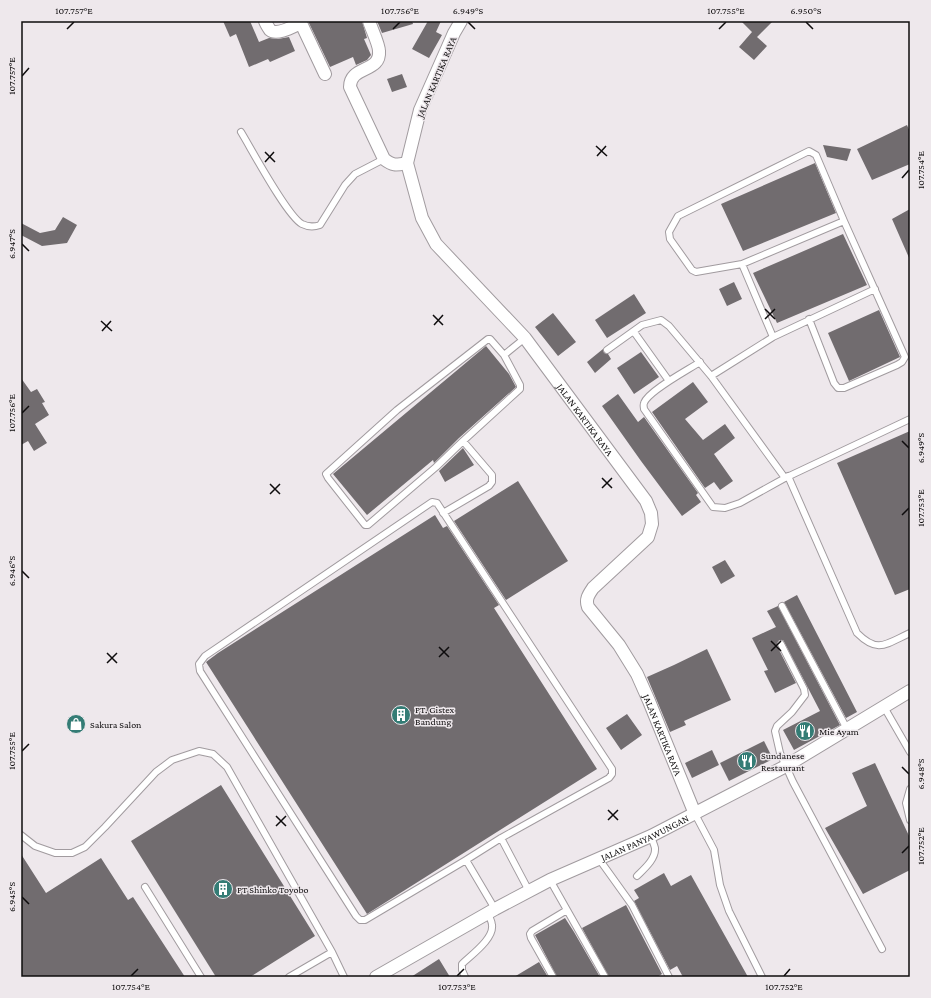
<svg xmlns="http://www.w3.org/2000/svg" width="931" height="998" viewBox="0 0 931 998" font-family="'Crimson Pro',serif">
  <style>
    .building { fill: #716c6f }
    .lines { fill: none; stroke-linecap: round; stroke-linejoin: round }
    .service-casing { stroke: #a19b9f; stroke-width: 8 }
    .minor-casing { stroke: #a19b9f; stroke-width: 14 }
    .service { stroke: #fff; stroke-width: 6 }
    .minor { stroke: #fff; stroke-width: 12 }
    .ticks { fill: none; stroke: #0e0c0d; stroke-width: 1.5 }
    .labels { text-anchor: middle; stroke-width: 3; stroke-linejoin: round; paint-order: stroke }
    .street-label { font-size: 10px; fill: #0e0c0d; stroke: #eee8ec }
    .poi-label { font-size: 10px; fill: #0e0c0d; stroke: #eee8ec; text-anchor: start }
    .neatline { fill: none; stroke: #0e0c0d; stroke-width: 1.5 }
    .ticks-label { font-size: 10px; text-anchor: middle; fill: #0e0c0d }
  </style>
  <rect width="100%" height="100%" fill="#eee8ec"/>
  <path class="building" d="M223,21H250L259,42L269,38L278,39L289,37L295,51L270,62L268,59L249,67L236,34L230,37Z
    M308,21H362L367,38L364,39L371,55L367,60L356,65L353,57L330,67Z
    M377,21H412L413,24L382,33Z
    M428,21H441L436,32L442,35L429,58L412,49Z
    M741,21H773L757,37L767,46L754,60L739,47L752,32L754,34Z
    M402,74L407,87L392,92L387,79Z
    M907,125L910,132V164L872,180L857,149Z
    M823,145L851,149L847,161L827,157Z
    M815,163L836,213L743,251L721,204Z
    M910,209V260L892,219Z
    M63,217L77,225L67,243L42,246L21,235V223L40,233L55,230Z
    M843,234L867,285L777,323L753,273Z
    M734,282L742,299L727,306L719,289Z
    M634,294L646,313L607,338L595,320Z
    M879,310L900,357L849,381L828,333Z
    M553,313L576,342L558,356L535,327Z
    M486,346L509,374L516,387L459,438L434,463L433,460L367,515L333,474Z
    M603,349L604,353L608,354L611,359L595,373L587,362Z
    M641,352L659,377L634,394L617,368Z
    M21,378L31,392L37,389L45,402L42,403L49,415L35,424L47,443L34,451L28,441L21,445Z
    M693,382L708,402L685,419L703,440L725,424L735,438L714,454L733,481L720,490L714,482L705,488L652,412Z
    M618,394L638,422L644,417L698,493L696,495L701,502L682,516L641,461L602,406Z
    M910,431V589L895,595L837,463Z
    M463,448L474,465L445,482L439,471Z
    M518,481L568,561L506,600L454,521Z
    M435,515L443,528L447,526L499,605L494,608L597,769L367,914L206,662L218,653Z
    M725,560L735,576L721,584L712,567Z
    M797,595L857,712L846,718L784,602Z
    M778,606L840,725L794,750L783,730L820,711L783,640H779L777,646L796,683L775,693L764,671L768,670L752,638L776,627L767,611Z
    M707,649L731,700L684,721L686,725L670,732L647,677L674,665Z
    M627,714L642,735L621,750L606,728Z
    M764,741L773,759L729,781L720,763Z
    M712,750L719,765L692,778L685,763Z
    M875,763L910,838V870L863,894L825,828L867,806L852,773Z
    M221,785L315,936L250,977H216L131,841Z
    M21,854L46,893L101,858L128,900L133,897L185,977H21Z
    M664,873L671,886L691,875L748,977H683L677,966L670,970L634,901L639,898L634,890Z
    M626,905L662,974L657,977H609L582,928Z
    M565,918L574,932L600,977H557L535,935Z
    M439,959L450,977H411Z
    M539,962L548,977H514Z"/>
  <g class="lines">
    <defs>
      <path id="service" d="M241,132C252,150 287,216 302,224C308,227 314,227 320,225L345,185L355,174L384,159
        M742,264L696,272L692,270L670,239L669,232L678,216L809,151L816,155L844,221L905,357L902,362L897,365L844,388H838L834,383L809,319
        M634,332L669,381
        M773,337L742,264L844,221
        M607,350L642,325L661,320L669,326L711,376L785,478L910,419
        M700,362C688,370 648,391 644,403C643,404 644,408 644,409L713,507L725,508L740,503L785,478
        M711,376L773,337L875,289
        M463,441L436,467L368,525H365L328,478L326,474L397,410L488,339H490L504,355
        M788,476L857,633C878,654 886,644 910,633
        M443,513L489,486L492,482V475L463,441L520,389V385L504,355L525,338
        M782,606L847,729
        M781,644L804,689L805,695L792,712L777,726L775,731L780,753L793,782L882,949
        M884,707L910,752
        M910,789L906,803L910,820
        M695,814L714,850L720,885L729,911L762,977
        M21,835L35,846L55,853H72L85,847L105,827L156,772L172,760L199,751L213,754L227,767L332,952L289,977
        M501,838L529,891
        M599,859L632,905L669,977
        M466,860L501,838L609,778L612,774V769L437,503L432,502L205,656L199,664L200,671L356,916L360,920H365L466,860L495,909
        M637,876C644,869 656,859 655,848C654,844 652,840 651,836
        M550,880L605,977
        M145,887L201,977
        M332,952L344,977
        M465,977L462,970V964C471,955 494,939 492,925C492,921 489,917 488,913
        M553,977L531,938L530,934L532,931L567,910"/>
      <g id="minor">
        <path d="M265,21C266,24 268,27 270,30C277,36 294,26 301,23"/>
        <path d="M300,21L325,74"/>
        <path d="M369,21C371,28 379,44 379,51C381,73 350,65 350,87L384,159C393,166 396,165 407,163"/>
        <path id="s1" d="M461,21L454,33L420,110L407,163L422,218L436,244L525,338L646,501L651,513L652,524L648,537L593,588C589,594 585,599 588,607L619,645L637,674L649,701L695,814"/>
        <path id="s2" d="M376,977L495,909L550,880L651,836L786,766L910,691"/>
      </g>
    </defs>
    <use href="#service" class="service-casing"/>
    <use href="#minor" class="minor-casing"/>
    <use href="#service" class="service"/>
    <use href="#minor" class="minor"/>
  </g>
  <path class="ticks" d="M468,22L475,29M806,22L813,29M67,29L74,22M393,29L400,22M719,29L726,22M22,76L29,68M596,146L607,156M265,152L275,162M597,156L606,146M265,162L274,152M902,178L909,170M22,244L29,251M765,309L775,319M433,315L443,325M765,319L775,309M101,321L112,331M434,325L443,315M102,331L111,321M22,413L29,406M902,441L909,448M602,478L612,488M270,484L280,494M602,488L612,478M270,494L280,484M902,515L909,508M22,571L29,578M771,641L781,651M439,647L449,657M771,651L781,641M107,653L117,663M439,657L449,647M107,663L117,653M22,751L29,744M902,767L909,774M608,810L618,820M276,816L286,826M608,820L618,810M276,826L286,816M902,853L909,846M22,897L29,904M131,976L138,969M457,976L464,969M784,976L790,969"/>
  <defs>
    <symbol id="building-disc" viewBox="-11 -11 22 22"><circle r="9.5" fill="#347c75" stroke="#eee8ec"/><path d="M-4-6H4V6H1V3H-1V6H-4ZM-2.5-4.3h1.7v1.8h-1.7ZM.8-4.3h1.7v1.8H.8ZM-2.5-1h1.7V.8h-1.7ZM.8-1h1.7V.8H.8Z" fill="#fff"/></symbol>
    <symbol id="shop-disc" viewBox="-11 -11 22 22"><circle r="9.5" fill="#347c75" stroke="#eee8ec"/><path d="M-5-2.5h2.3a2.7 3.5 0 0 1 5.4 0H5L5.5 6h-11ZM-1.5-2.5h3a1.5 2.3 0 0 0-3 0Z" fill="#fff"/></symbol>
    <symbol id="restaurant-disc" viewBox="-11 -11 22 22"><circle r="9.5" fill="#347c75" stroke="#eee8ec"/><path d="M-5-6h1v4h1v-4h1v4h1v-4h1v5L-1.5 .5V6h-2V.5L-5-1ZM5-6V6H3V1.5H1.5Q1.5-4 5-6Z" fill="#fff"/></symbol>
  </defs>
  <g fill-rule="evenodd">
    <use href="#building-disc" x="390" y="704" width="22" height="22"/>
    <use href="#shop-disc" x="65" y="713" width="22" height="22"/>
    <use href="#restaurant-disc" x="794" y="720" width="22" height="22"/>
    <use href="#restaurant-disc" x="736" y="750" width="22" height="22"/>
    <use href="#building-disc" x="212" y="878" width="22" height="22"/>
  </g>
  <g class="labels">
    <g class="street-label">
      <text transform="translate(436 77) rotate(-67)" y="4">JALAN KARTIKA RAYA</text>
      <text dy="4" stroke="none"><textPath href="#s1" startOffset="470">JALAN KARTIKA RAYA</textPath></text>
      <text dy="4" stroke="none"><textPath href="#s1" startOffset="854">JALAN KARTIKA RAYA</textPath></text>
      <text dy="4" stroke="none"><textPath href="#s2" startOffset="303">JALAN PANYAWUNGAN</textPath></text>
    </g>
    <g class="poi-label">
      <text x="415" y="713">PT. Gistex<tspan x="415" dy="12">Bandung</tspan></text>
      <text x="90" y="728">Sakura Salon</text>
      <text x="819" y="735">Mie Ayam</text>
      <text x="761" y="759">Sundanese<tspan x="761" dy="12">Restaurant</tspan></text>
      <text x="237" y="893">PT Shinko Toyobo</text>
    </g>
  </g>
  <rect width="931" height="998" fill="none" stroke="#eee8ec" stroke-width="44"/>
  <rect x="22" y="22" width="887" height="954" class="neatline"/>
  <g class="ticks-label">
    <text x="74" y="14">107.757°E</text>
    <text x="400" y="14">107.756°E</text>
    <text x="468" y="14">6.949°S</text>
    <text x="726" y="14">107.755°E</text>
    <text x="806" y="14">6.950°S</text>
    <text transform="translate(11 76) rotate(-90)" y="4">107.757°E</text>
    <text transform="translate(920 170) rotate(-90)" y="4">107.754°E</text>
    <text transform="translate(11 244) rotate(-90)" y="4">6.947°S</text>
    <text transform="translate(11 413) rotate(-90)" y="4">107.756°E</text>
    <text transform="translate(920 448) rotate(-90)" y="4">6.949°S</text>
    <text transform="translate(920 508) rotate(-90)" y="4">107.753°E</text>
    <text transform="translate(11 571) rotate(-90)" y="4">6.946°S</text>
    <text transform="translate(11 751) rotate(-90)" y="4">107.755°E</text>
    <text transform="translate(920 774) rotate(-90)" y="4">6.948°S</text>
    <text transform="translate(920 846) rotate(-90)" y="4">107.752°E</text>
    <text transform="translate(11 897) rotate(-90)" y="4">6.945°S</text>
    <text x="131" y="990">107.754°E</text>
    <text x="457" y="990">107.753°E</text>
    <text x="784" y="990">107.752°E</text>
  </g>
</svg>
